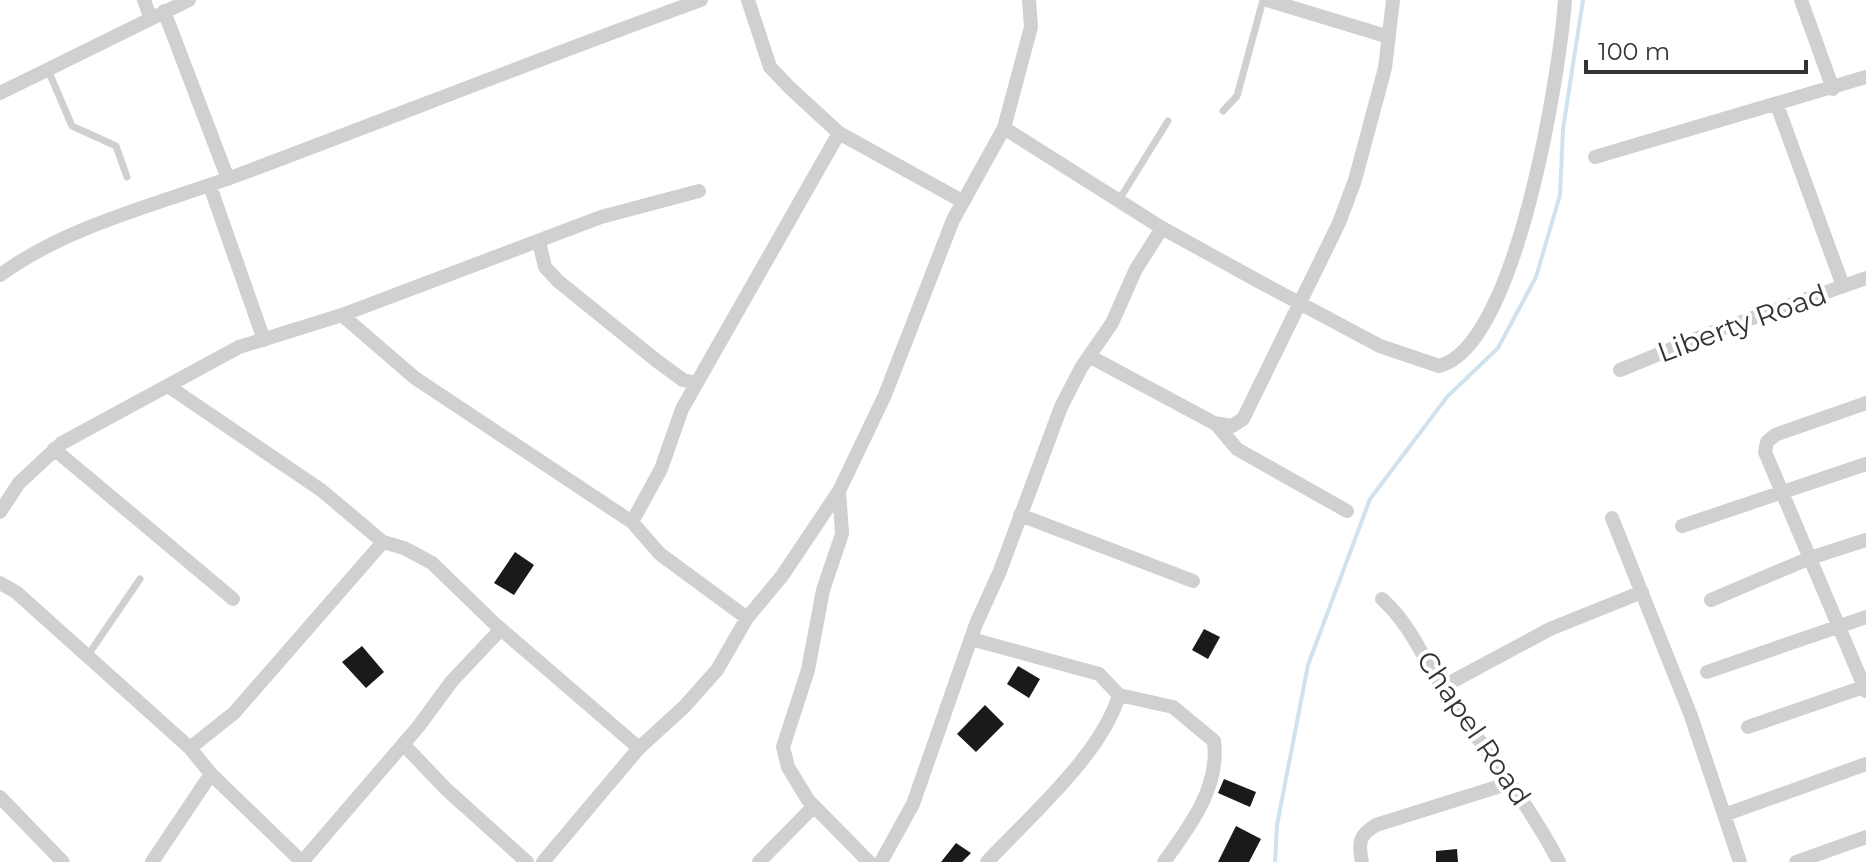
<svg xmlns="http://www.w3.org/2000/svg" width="1866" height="862" viewBox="0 0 1866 862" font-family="Montserrat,sans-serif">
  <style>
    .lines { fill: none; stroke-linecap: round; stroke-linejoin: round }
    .stream { stroke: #cfe2ee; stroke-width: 4 }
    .building { fill: #1a1a1a }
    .service { stroke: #d0d0d0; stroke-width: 7 }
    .minor { stroke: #d0d0d0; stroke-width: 14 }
    .labels { text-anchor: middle; stroke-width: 8; stroke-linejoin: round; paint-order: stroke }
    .street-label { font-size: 28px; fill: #333; stroke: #fff }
  </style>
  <rect width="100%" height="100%" fill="#fff"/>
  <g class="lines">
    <path class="stream" d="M1275,862L1277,825L1308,665L1370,499L1447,397L1498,348L1536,277L1560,195L1563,129L1583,0"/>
  </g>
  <path class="building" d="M515,552L534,565L514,595L494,583Z
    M1204,629L1220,637L1208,659L1192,650Z
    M362,646L384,672L366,688L342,662Z
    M1018,666L1040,679L1029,698L1007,684Z
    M985,705L1004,724L976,752L957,734Z
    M1224,779L1256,792L1250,807L1218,793Z
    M1236,826L1261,839L1249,862H1218Z
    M956,843L971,853L962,862H941Z
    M1457,849L1458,862H1436V851Z"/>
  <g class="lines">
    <path class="service" d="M48,70L72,126L116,146L127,177
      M1223,111L1237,96L1263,0
      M1119,200L1168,121
      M88,655L140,579"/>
    <path class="minor" d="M144,0L150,17
      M748,0L770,67L790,88L839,133L962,201
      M1267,0L1386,36
      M1801,0L1833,89
      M164,11L228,179
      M0,93L189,0
      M1777,105L1843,286
      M1004,128L1162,228L1260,282L1380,346L1439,366C1517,347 1560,71 1565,0
      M1595,157L1866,77
      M210,186L264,340
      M539,242L545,267L558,281L657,361L683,380L696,383
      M0,275C72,223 164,203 246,172C398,115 549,55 701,0
      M342,315L415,378L632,522L660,554L747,618
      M1089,356L1214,423L1232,426L1243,419L1339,223L1355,180L1385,68L1393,0
      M1620,370L1713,332L1866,278
      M168,386L321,490L383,542L404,548L432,563L495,624L639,748
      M1866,403L1775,435L1767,442L1765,452L1866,691
      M1216,424L1237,449L1347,511
      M54,449L233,599
      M0,512L19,483L62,443L239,347L342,315L601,217L699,191
      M1020,515L1193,581
      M1612,518L1691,716L1740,862
      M632,522L661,469L682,409L839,133
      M1682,526L1866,464
      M0,583L16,592L190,748L211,774L302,862
      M1382,599C1411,625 1423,658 1443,689C1482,747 1527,800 1559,862
      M1711,600L1810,558L1866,540
      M971,639L1099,674L1119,695C1102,754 1029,817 987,862
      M1707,672L1866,617
      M1442,687L1550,629L1642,592
      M1119,695L1173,707L1214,741C1220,787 1190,826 1164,862
      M1748,727L1866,686
      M403,744L446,789L527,862
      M190,748L234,713L383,542
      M0,797L63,862
      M1724,815L1866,764
      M152,862L211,774
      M302,862L418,727L452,681L501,629
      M543,862L639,748L684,707L717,670L747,618L782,576L839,491
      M759,862L814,806
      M869,862L808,800L788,767L783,747L808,670L823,590L842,534L839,491L885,395L953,220L1004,128L1031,27L1029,0
      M881,862L913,804L976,624L1000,571L1061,407L1081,368L1112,323L1136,269L1162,228
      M1362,862C1358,843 1359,835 1376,825L1510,783
      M1796,862L1866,837"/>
  </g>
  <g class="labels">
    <g class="street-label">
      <text transform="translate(1742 323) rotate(-20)" y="10">Liberty Road</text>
      <text transform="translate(1474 728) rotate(56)" y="10">Chapel Road</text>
    </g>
  </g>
  <path d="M1586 60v12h220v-12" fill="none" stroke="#333333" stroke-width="4"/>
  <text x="1598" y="60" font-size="24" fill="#333333" stroke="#ffffff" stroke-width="6" paint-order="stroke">100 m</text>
</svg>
